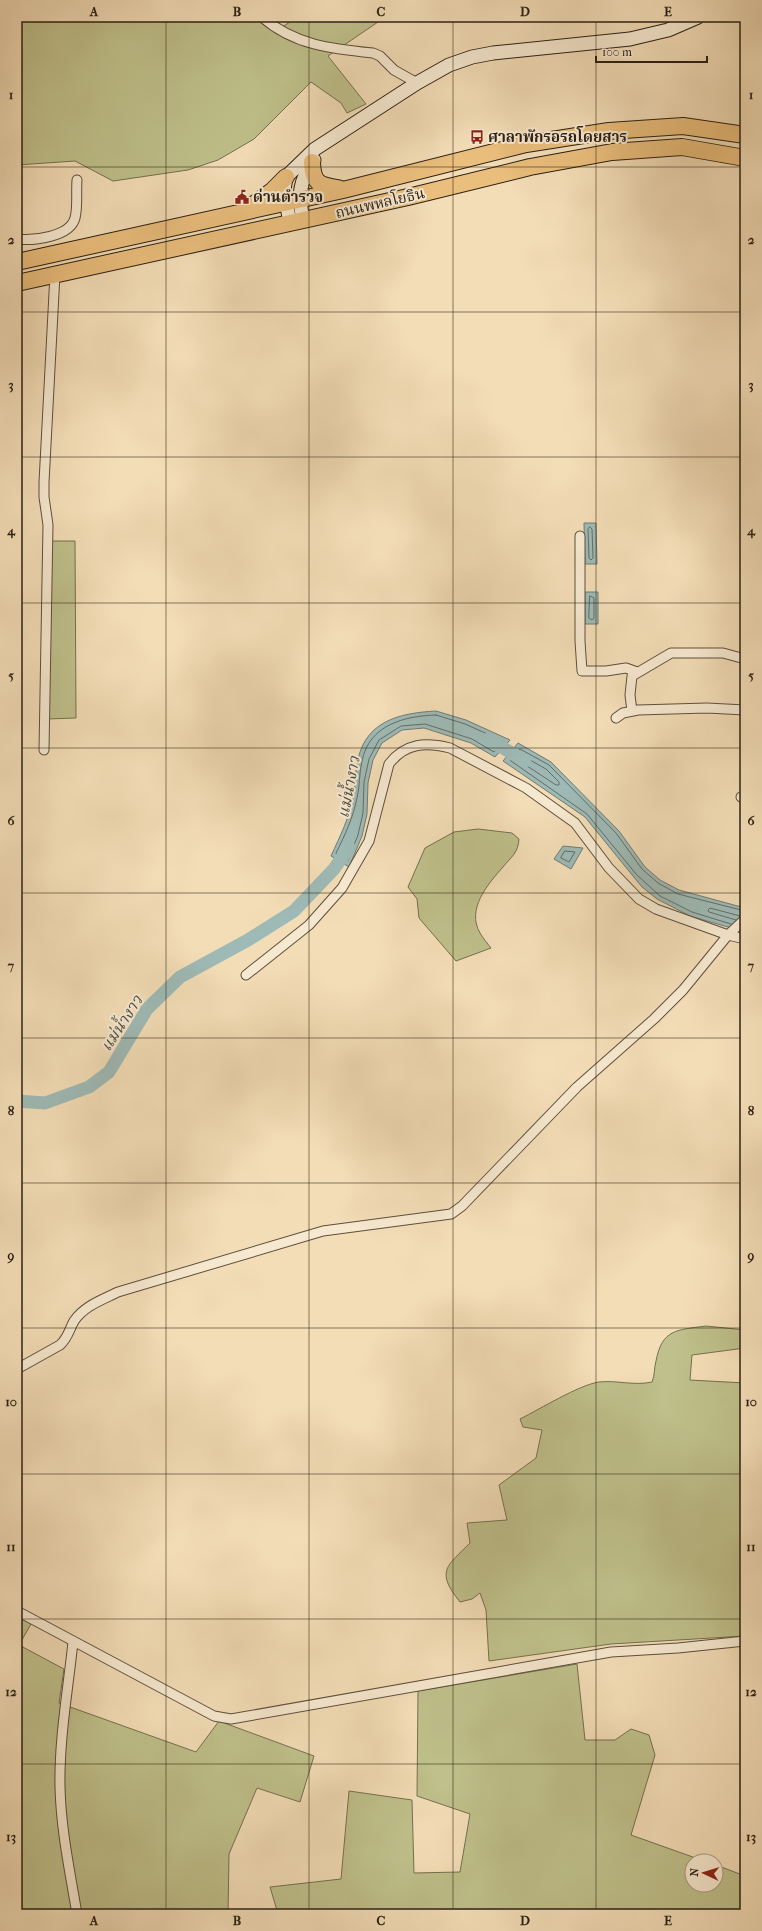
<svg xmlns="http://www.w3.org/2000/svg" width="762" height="1931" viewBox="0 0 762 1931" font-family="'IM FELL French Canon','Noto Serif Thai',serif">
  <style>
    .green { fill: #bfc08b; stroke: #757050 }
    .water { fill: #9ebab6; stroke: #707c75 }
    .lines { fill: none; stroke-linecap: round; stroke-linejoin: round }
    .shore { stroke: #646d65; stroke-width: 1 }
    .river { stroke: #9ebab6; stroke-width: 13 }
    .street-casing { stroke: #5d4f3d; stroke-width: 11 }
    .secondary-casing { stroke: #2b2014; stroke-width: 15 }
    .highway-casing { stroke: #2b2014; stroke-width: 18 }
    .street { stroke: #f7e9d0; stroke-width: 9 }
    .secondary { stroke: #f7e9d0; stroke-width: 13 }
    .highway { stroke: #eabe7c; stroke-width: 16 }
    .grid { fill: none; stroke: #2b2014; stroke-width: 1; stroke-opacity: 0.55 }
    .labels { text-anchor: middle; stroke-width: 4; stroke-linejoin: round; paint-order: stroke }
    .poi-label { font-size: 15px; font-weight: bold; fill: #2b2014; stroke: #f7e9d0; text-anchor: start }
    .street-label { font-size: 15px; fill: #2b2014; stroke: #f7e9d0 }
    .water-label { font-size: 16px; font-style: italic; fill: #4e4e45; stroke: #f7e9d0 }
    .neatline { fill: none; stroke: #2b2014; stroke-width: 1.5 }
    .grid-label { font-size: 13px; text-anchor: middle; font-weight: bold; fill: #2b2014 }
  </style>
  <rect width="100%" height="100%" fill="#f3ddb7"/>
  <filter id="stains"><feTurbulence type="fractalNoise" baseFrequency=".005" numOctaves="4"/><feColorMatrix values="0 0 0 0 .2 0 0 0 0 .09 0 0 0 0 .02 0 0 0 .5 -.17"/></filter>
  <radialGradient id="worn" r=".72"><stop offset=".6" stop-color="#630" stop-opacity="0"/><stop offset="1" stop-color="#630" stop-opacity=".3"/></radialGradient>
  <path class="green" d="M17,17H257L261,20L282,27L298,17H391L378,22L328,56L366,104L347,113L341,103L311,82L254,139L218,160L188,170L113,181L75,161L17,165Z
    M50,541H75L76,718L47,719Z
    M478,829L512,833L519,839C518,853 512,856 503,867C488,884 466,909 480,933C483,938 487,943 491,948L456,961L419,918L417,899L408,887L425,848L454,832Z
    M706,1326L745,1330V1348L692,1355L690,1380L745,1383V1636L611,1644L489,1661L486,1610L480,1593L472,1599L460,1602C435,1571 447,1566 470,1543L467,1523L507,1520L499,1485L536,1458L542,1430L523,1427L520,1419C540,1409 579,1385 599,1382C617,1380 634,1386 652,1382C655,1375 654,1368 656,1361C662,1329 677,1330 706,1326Z
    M17,1616L31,1624L19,1645L64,1669L59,1703L196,1752L219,1721L314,1756L300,1802L257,1788L229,1854L228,1914H17Z
    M577,1664L585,1740H615L631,1729L649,1735L655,1755L631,1835L704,1861H692V1885H716V1865L745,1876V1914H278L270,1887L341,1879L349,1791L412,1800L414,1873L460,1872L470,1814L417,1796L418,1691Z"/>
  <path class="water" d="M584,523H596L597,564H585Z
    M585,592H598V624H585Z
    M436,711L466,720L510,740L495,757L471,743L424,728L402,730L382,743L373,760L368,783L367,814L362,836L349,867L331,856C340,836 350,817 353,796C356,784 355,771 358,759C367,720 401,713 436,711Z
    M518,743L551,762L619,831L645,867L660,880L679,890L745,908V932L690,916L657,899L642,887L633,876L585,817L503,761Z
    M563,846L583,848L571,869L554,859Z"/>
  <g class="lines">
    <path class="shore" d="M590,527L592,529L593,558L591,560L589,558L588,529Z
      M590,596L594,598V618L592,620L589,618Z
      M436,715L465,724L501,740L502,743L494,752L472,739L425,724L401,726L379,740L369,759L364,782L363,813L358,835L348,860L337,855L336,853C345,835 353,818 357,798C360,786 359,773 362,761C369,725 404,716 436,715Z
      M521,755L546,769L559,782V785H556L518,760V757Z
      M565,851L575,852L569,862L561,858Z
      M736,920L709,912L708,910L710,908L740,916
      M731,924L692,912L660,896L636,874L587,814L511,761L510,758L520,749L549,765L616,833L642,869L658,883L678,894L745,911"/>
    <path class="river" d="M488,739L525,761
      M17,1101L45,1103L89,1087L109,1072L147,1009L180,977L248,940L294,911L334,869L349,847"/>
    <defs>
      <path id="street" d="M262,17C294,45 332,49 373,53L380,56L394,70L417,83
        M17,239C33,241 70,237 75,218C78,206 76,192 77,180
        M580,536V641L582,671H606L626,668L637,672
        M632,711L630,695L632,676L671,653H723L745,659
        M616,718L623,713L638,710L707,708L745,710
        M44,750L48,525L44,497V482L55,274
        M741,797H745
        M246,975L309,925L342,888L369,841L389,764C405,743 425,742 450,748L526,788L575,823L609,868L639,899L656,909L728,935L745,939
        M17,1369L60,1345C68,1338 69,1330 74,1321C84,1306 102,1300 118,1292L323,1231L451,1214L462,1206L577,1087L654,1019L683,990L728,935L745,919
        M17,1611L214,1716L231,1719L611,1652L678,1648L745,1641
        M73,1642C68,1690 59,1739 60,1787C61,1830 70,1872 77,1914"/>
      <path id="secondary" d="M303,220C298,195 299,181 314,160
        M290,223L284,190L286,177L315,149L417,83L449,65L472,57L493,53L630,39L668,30L698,17"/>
      <path id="highway" d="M312,162C313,186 321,185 341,189
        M250,207L272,191L286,177
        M17,262L343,190L526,144L609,131L683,126L745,135
        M17,283L408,197L530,167L612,152L682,147L745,158"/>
    </defs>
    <use href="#street" class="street-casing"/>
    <use href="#secondary" class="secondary-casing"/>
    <use href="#highway" class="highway-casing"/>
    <use href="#street" class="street"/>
    <use href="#secondary" class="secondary"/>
    <use href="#highway" class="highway"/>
  </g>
  <path class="grid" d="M166,17V1914M309,17V1914M453,17V1914M596,17V1914M17,167H745M17,312H745M17,457H745M17,603H745M17,748H745M17,893H745M17,1038H745M17,1183H745M17,1328H745M17,1474H745M17,1619H745M17,1764H745"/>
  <defs>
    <symbol id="bus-bare" viewBox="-9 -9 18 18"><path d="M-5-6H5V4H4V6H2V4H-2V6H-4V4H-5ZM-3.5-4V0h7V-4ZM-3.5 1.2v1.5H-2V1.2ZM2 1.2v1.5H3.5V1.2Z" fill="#8f2418" stroke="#f7e9d0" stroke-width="2.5" paint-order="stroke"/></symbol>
    <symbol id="civic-bare" viewBox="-9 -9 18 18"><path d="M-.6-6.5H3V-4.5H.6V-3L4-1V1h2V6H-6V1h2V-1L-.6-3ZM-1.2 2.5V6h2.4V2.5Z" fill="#8f2418" stroke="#f7e9d0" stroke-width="2.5" paint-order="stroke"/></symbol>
  </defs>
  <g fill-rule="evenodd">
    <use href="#bus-bare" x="467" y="127" width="20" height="20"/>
    <use href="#civic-bare" x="232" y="187" width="20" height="20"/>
  </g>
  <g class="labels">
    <g class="poi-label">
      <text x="488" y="142">ศาลาพักรอรถโดยสาร</text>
      <text x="253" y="202">ด่านตำรวจ</text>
    </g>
    <g class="street-label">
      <text transform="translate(380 203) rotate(-13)" y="5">ถนนพหลโยธิน</text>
    </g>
    <g class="water-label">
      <text transform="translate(348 787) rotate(-79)" y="6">แม่น้ำงาว</text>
      <text transform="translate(121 1023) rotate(-57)" y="6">แม่น้ำงาว</text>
    </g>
  </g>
  <rect width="762" height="1931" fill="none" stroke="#f3ddb7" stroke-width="44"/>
  <g transform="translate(704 1873) rotate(274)"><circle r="19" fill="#f7e9d0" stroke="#a59985"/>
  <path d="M0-3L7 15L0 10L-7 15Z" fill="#8f2418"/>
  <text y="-6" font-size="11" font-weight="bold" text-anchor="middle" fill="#2b2014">N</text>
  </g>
  <path d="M596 56v6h111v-6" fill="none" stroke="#2b2014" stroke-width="2"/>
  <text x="602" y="56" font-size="12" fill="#2b2014" stroke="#f7e9d0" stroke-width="3" paint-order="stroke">100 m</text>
  <rect x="22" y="22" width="718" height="1887" class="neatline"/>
  <g class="grid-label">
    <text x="94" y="16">A</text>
    <text x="237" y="16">B</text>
    <text x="381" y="16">C</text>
    <text x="525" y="16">D</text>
    <text x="668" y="16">E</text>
    <text x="11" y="99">1</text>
    <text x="751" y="99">1</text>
    <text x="11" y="244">2</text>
    <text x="751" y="244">2</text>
    <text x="11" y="389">3</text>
    <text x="751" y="389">3</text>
    <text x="11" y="535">4</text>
    <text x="751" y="535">4</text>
    <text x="11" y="680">5</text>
    <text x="751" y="680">5</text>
    <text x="11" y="825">6</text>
    <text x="751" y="825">6</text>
    <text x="11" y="970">7</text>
    <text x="751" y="970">7</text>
    <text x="11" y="1115">8</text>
    <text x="751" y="1115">8</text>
    <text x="11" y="1260">9</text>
    <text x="751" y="1260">9</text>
    <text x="11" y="1406">10</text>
    <text x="751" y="1406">10</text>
    <text x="11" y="1551">11</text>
    <text x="751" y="1551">11</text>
    <text x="11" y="1696">12</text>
    <text x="751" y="1696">12</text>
    <text x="11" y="1841">13</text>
    <text x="751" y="1841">13</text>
    <text x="94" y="1925">A</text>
    <text x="237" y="1925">B</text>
    <text x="381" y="1925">C</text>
    <text x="525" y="1925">D</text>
    <text x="668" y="1925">E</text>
  </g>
  <rect width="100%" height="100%" filter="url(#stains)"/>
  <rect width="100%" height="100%" fill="url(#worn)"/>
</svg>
